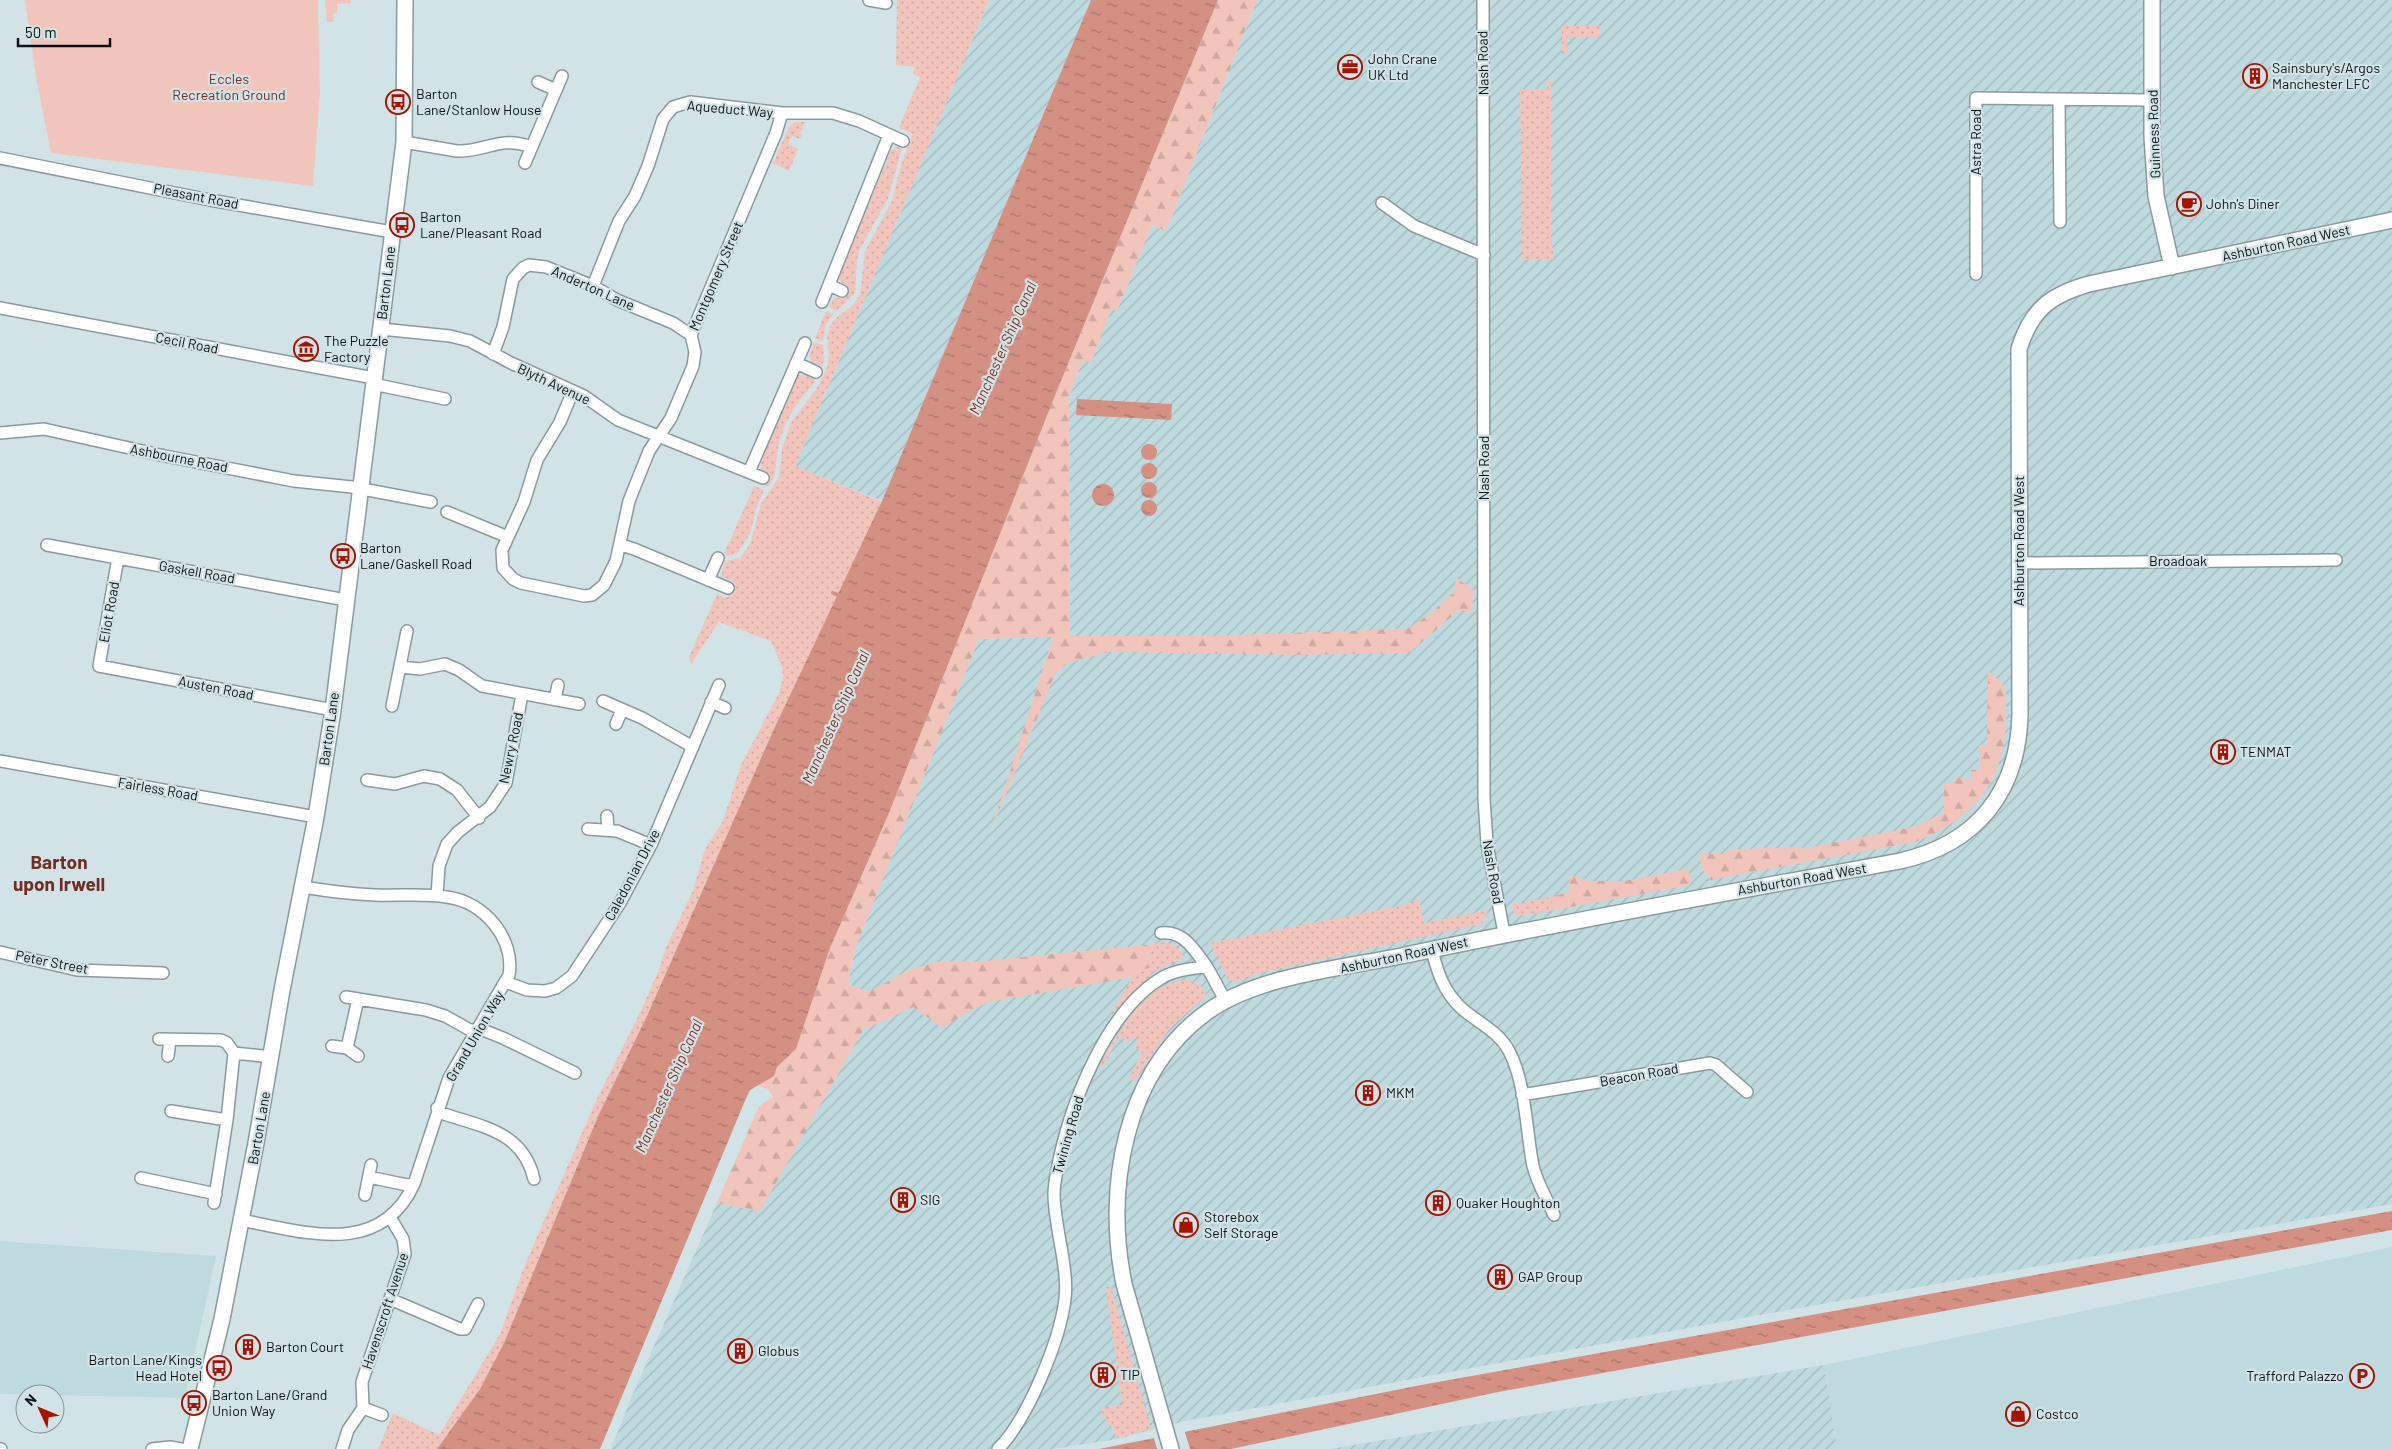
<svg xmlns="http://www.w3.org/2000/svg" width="2392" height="1449" viewBox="0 0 2392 1449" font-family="Barlow,sans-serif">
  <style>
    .built { fill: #bedade }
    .industrial { fill: url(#industrial-furrows) }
    .grass { fill: url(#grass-dots) }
    .forest { fill: url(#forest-firs) }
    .green { fill: #f2c5bc }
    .water { fill: url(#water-ripples) }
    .pier { fill: #d1e3e6 }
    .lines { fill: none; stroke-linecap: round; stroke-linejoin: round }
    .stream { stroke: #d49083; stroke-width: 4 }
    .street-casing { stroke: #899a9c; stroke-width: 14 }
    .secondary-casing { stroke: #899a9c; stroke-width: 18 }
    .street { stroke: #fff; stroke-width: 11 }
    .secondary { stroke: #fff; stroke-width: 15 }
    .labels { text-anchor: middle; stroke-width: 4.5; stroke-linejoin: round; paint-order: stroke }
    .poi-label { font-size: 14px; fill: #0e1415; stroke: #d1e3e6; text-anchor: start }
    .street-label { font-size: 14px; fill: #0e1415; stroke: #d1e3e6 }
    .park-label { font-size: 14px; fill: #7c2b1e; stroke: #d1e3e6 }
    .water-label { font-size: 15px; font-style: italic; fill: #813023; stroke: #d1e3e6 }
    .district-label { font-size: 19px; font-weight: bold; fill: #712d21; stroke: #d1e3e6 }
  </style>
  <defs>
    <pattern id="industrial-furrows" width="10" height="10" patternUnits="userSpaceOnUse" patternTransform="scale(1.25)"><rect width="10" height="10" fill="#bedade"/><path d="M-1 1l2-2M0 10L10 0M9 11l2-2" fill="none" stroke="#a2babe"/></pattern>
    <pattern id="grass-dots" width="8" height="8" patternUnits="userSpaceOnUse" patternTransform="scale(1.25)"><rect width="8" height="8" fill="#f2c5bc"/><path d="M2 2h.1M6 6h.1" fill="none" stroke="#cea8a1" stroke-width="1.8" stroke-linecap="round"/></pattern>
    <pattern id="forest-firs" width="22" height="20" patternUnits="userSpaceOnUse" patternTransform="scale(1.25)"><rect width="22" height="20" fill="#f2c5bc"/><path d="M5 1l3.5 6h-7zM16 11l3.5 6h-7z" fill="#cea8a1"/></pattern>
    <pattern id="water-ripples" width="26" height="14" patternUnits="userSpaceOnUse" patternTransform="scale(1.25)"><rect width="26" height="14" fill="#d49083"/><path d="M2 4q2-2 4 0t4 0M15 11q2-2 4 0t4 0" fill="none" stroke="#aa746a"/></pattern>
  </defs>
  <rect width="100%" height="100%" fill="#d1e3e6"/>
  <path class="built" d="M0,1241L216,1256L185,1398L0,1394Z
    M2392,1247V1449H1837L1824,1365Z"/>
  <path class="industrial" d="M989,0H1091L882,501L795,466Z
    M1257,0H2392V1204L1748,1317L1185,1421L1117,1439L1053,1449H611L632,1396L717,1203L760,1211L848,984L855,949L978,639L1070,636L1069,397L1083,360L1091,362L1111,309L1117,311L1152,225L1166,231Z
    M1824,1365L1837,1449H1330Z"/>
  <path class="grass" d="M897,0H989L795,466L882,502L773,731L647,1016L599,1114L504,1343L480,1389L437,1449H378L393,1413L439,1435L500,1334L524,1267L595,1103L638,1017L658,972L666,947L693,891L705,849L723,821L741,765L778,695L783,679L782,667L771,641L719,622L691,664L689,657L717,594L727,598L734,582L721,576L725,561L740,558L750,544L761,504L779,477L782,449L790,424L819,385L827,367L829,354L827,338L830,326L837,317L852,306L860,295L865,251L892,201L901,165L913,134L899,128L920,77L913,74L915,67L896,65Z
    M1562,26H1600V37H1567V54H1562Z
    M1547,80H1551V238L1554,259L1522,260L1520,89H1547Z
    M795,122H805L800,134L802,135L800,139L792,136L788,144L798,149L789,171L773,163L789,127Z
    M898,147L902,148L888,199L860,249L857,260L855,293L837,311L829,307L834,298H842L847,286L840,281L839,275L888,158L893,149Z
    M826,311L834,314L826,324L823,341L815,338Z
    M814,342L823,345L824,360L822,366L812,362L809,357Z
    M799,375H806L815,379V382C797,402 783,422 778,450C775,463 777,475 769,487L765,485L768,474L762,471L761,463L795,379Z
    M754,486L764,490L756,509L750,534L737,554L727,556L724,554Z
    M1551,897L1554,910L1519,916L1514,913L1510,905Z
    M1419,899L1424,923L1487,910L1486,919L1481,924L1260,973L1236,982L1228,979L1210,943L1400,906Z
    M1164,942L1177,946L1183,955L1182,959L1153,972L1109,1018L1136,971L1153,967L1147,945Z
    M1189,980L1200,985L1207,995L1170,1028L1134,1081L1129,1079L1142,1052L1134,1046L1139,1040L1133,1036L1128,1042L1119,1036L1103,1067L1100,1065C1118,1033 1147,979 1189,980Z
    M1106,1287H1111L1151,1429L1117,1438C1114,1424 1103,1423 1101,1408L1122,1405Z"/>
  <path class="forest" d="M1218,0H1257L1166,231L1152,225L1117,311L1111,310L1091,363L1083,360L1069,397L1070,636H1209L1407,629L1431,613L1454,592L1456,578L1473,589L1472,611H1458L1409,653L1298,655L1109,652L1068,663L1055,674L991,831L1053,637L979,639L855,949L848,984L868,992L911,969L941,961L974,962L1147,945L1153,967L1136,971L1133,977L988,1002L961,1016L943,1028L913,1007L868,1028L865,1027L760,1211L717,1203L759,1106L773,1097L768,1089L756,1085L774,1076L777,1067L796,1049L830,948L889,813L1056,393Z
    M1988,671C1994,676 2003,682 2005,691C2007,696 2006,704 2006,710C2007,743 1999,778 1976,803C1959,821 1938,833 1915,842L1710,880L1701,867L1700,854H1721L1735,849L1812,847L1914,827L1944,813V783H1954L1955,778L1971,779V770H1979V745H1987Z
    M1687,869L1691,877L1690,885L1554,910L1551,897L1569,892L1570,875L1589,881H1624Z"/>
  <path class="green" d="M25,0H318L320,93L313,186L51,153L36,77Z
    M325,0H351V3L337,4V13L333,14L334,22H327Z"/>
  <path class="water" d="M1091,0H1218L1056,393L889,813L830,948L796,1049L777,1067L774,1076L750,1090L744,1103L600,1449H437L480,1389L504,1343L599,1114L647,1016L773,731L882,501Z
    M1077,399L1172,404L1171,420L1076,415Z
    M1141 452a8 8 0 1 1 16 0a8 8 0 1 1-16 0Z
    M1141 471a8 8 0 1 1 16 0a8 8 0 1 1-16 0Z
    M1141 490a8 8 0 1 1 16 0a8 8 0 1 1-16 0Z
    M1092 495a11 11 0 1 1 22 0a11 11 0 1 1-22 0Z
    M1141 508a8 8 0 1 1 16 0a8 8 0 1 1-16 0Z
    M2392,1211V1230L1498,1392L1231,1449H1099L1421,1385Z"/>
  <path class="pier" d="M1184,1429L1190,1449H1157L1153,1435Z"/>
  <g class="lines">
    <path class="stream" d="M833,593L838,595"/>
    <defs>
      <path id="street" d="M869,0L886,3
        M1483,0L1484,798L1487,844L1504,933
        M538,82L556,90
        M2059,99L2060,222
        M404,142L457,151C487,152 499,135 532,147
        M0,158L210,200L392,232
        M525,163L562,76
        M1382,203L1414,226L1484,255
        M1976,274V98L2152,100
        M829,285L842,291
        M593,286L619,221L635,196L648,166L663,119L673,107L690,102L782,113H833L859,121L903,141
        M822,302L889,135
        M0,308L374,378
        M381,329L450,336L470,341L511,363L584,396L618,420L763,478
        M493,354L503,327L513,279L523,268L529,265L546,267L593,286L617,300L673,323L691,335
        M796,363L816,372
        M373,384L445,399
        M573,391L560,422L537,460L524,502L502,550L503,568L513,579L521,583L584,596L592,595L604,585L616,561L629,501L649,451L671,418L693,366L695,352L691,335L776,133L782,113
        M0,433L44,429L165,456L294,481L352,487L431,502
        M749,472L805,343
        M447,512L508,537
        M47,545L346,600
        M621,545L634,549L728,588
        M118,558L99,666L333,710
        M2019,563L2336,560
        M708,580L718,558
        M400,667L420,669L445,664L459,670L482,686L579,704
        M555,699L558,685
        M603,701L642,718L693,747
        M711,702L725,708
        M392,706L407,631
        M616,724L622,710
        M0,761L316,817
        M367,780L395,784L424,776L440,779L457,790L479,818
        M607,816L608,829
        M588,829L617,831L651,845
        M437,896L439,866L447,844L458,832L490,807L506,783L522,694
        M1161,933C1184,930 1195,951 1207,967
        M1432,949C1438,978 1448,1001 1474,1018C1488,1028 1501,1036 1509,1051C1526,1083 1526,1131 1533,1166C1537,1183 1547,1199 1554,1215
        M0,952L77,970L163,973
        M506,982L527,990L545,991L556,988L572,976L620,903L651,845L719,685
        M346,997L426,1010L445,1016L470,1030H483L503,1038L575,1073
        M159,1039L221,1040L227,1043L234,1053L227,1120L214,1203
        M332,1046L347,1048L358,1056
        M347,1048L358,999
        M234,1053L272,1057
        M168,1056L170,1040
        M1522,1095L1710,1063L1716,1065L1747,1092
        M437,1108L441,1113C482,1127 523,1131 534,1179
        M171,1111L227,1120
        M369,1177L407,1185L414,1184
        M141,1178L216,1194
        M365,1195L371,1165
        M241,1220C304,1232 380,1258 414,1184L449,1078L509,975C515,938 484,902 447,897C424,893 399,896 375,895C351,894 327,891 303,887
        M390,1299L460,1329H465L478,1304
        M363,1408L382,1415
        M0,1449H1
        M152,1449L170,1447L181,1449
        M342,1449L348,1430L363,1408L362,1382L405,1254L403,1239L390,1217
        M998,1449C1028,1419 1060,1340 1065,1299C1069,1268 1054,1226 1054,1194C1054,1183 1057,1171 1059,1160C1072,1100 1107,1010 1163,977C1176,970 1193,968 1207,967L1225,1000"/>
      <path id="secondary" d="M2152,0V137L2156,196L2172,267
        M190,1449L222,1319L256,1143L282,990L316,817L333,710L404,142L405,0
        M1171,1449L1124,1284C1105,1189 1123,1073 1207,1012C1257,976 1341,968 1401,956C1566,921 1733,892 1900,861C1976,844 2018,793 2020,715L2019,349C2031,310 2050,295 2089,284L2392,220"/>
    </defs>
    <use href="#street" class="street-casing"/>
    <use href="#secondary" class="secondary-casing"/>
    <use href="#street" class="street"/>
    <use href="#secondary" class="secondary"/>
  </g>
  <defs>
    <symbol id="office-ring" viewBox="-11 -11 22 22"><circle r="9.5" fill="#d1e3e6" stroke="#a51200" stroke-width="1.5"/><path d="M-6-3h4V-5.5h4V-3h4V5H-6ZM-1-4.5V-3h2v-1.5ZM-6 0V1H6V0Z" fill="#a51200"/></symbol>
    <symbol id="building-ring" viewBox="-11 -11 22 22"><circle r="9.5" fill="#d1e3e6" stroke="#a51200" stroke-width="1.5"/><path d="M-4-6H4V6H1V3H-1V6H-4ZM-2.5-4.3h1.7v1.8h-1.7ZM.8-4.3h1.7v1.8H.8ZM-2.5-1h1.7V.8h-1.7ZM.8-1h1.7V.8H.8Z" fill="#a51200"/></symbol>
    <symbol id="bus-ring" viewBox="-11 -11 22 22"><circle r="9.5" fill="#d1e3e6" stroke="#a51200" stroke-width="1.5"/><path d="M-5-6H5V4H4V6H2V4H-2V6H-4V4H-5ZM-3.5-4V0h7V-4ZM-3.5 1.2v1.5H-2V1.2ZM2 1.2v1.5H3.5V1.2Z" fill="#a51200"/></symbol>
    <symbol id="cafe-ring" viewBox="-11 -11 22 22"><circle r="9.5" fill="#d1e3e6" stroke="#a51200" stroke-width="1.5"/><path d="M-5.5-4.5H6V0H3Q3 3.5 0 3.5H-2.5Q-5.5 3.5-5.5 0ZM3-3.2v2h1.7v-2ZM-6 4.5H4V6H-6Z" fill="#a51200"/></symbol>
    <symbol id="museum-ring" viewBox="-11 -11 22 22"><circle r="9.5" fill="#d1e3e6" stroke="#a51200" stroke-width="1.5"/><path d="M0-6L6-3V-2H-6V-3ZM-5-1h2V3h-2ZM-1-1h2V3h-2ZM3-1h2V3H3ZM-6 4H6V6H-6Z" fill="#a51200"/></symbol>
    <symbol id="shop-ring" viewBox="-11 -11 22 22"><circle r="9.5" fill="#d1e3e6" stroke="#a51200" stroke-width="1.5"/><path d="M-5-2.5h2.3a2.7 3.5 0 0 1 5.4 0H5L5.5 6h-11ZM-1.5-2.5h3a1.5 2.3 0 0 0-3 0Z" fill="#a51200"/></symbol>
    <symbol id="parking-ring" viewBox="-11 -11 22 22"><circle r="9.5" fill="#d1e3e6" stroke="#a51200" stroke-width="1.5"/><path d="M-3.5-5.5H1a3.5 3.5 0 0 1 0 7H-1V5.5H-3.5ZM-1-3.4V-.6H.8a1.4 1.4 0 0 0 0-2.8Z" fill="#a51200"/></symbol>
  </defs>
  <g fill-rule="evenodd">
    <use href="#office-ring" x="1336" y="53" width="28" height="28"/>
    <use href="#building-ring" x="2241" y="62" width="28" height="28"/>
    <use href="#bus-ring" x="384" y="88" width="28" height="28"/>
    <use href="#cafe-ring" x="2175" y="190" width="28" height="28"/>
    <use href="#bus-ring" x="388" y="211" width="28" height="28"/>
    <use href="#museum-ring" x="292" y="335" width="28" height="28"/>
    <use href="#bus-ring" x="329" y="542" width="28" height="28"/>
    <use href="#building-ring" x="2209" y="738" width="28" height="28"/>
    <use href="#building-ring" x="1354" y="1079" width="28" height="28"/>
    <use href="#building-ring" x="889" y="1186" width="28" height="28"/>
    <use href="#building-ring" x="1424" y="1189" width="28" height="28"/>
    <use href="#shop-ring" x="1172" y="1211" width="28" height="28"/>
    <use href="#building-ring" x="1486" y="1263" width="28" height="28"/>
    <use href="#building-ring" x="234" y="1333" width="28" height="28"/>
    <use href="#building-ring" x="726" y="1337" width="28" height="28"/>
    <use href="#bus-ring" x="205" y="1354" width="28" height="28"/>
    <use href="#building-ring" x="1089" y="1361" width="28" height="28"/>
    <use href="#parking-ring" x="2348" y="1362" width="28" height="28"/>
    <use href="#bus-ring" x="180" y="1389" width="28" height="28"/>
    <use href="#shop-ring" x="2004" y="1400" width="28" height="28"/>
  </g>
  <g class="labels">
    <g class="poi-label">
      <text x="1368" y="64">John Crane<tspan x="1368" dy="16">UK Ltd</tspan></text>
      <text x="2272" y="73">Sainsbury's/Argos<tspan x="2272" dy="16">Manchester LFC</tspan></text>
      <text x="416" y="99">Barton<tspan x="416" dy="16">Lane/Stanlow House</tspan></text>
      <text x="2206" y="209">John's Diner</text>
      <text x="420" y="222">Barton<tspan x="420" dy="16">Lane/Pleasant Road</tspan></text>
      <text x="324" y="346">The Puzzle<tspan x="324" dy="16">Factory</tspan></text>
      <text x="360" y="553">Barton<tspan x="360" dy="16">Lane/Gaskell Road</tspan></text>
      <text x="2240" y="757">TENMAT</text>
      <text x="1386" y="1098">MKM</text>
      <text x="920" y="1205">SIG</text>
      <text x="1456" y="1208">Quaker Houghton</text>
      <text x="1204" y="1222">Storebox<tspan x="1204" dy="16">Self Storage</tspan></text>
      <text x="1518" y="1282">GAP Group</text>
      <text x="266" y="1352">Barton Court</text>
      <text x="758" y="1356">Globus</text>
      <text x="202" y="1365" text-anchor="end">Barton Lane/Kings<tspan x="202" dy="16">Head Hotel</tspan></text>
      <text x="1120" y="1380">TIP</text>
      <text x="2344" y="1381" text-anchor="end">Trafford Palazzo</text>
      <text x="212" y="1400">Barton Lane/Grand<tspan x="212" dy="16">Union Way</tspan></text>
      <text x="2036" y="1419">Costco</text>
    </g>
    <g class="street-label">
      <text transform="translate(1483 63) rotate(-91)" y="5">Nash Road</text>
      <text transform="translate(730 109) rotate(5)" y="5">Aqueduct Way</text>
      <text transform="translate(2154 134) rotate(-92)" y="5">Guinness Road</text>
      <text transform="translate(1976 142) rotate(-90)" y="5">Astra Road</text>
      <text transform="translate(196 196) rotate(11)" y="5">Pleasant Road</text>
      <text transform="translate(2286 243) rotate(-12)" y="5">Ashburton Road West</text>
      <text transform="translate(716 276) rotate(-67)" y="5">Montgomery Street</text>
      <text transform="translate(386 283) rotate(-83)" y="5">Barton Lane</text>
      <text transform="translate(593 288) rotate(24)" y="5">Anderton Lane</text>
      <text transform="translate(187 343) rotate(11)" y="5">Cecil Road</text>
      <text transform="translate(554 384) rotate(25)" y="5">Blyth Avenue</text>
      <text transform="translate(179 458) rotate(11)" y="5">Ashbourne Road</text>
      <text transform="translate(1484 468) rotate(-90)" y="5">Nash Road</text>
      <text transform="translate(2019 541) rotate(-90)" y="5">Ashburton Road West</text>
      <text x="2178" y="566">Broadoak</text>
      <text transform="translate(197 572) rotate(10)" y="5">Gaskell Road</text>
      <text transform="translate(109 612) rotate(-80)" y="5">Eliot Road</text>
      <text transform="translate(216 688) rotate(11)" y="5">Austen Road</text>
      <text transform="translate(329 729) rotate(-82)" y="5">Barton Lane</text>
      <text transform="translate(511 748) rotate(-78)" y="5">Newry Road</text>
      <text transform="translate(158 789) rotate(10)" y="5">Fairless Road</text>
      <text transform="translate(1493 872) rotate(80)" y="5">Nash Road</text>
      <text transform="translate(632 875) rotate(-62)" y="5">Caledonian Drive</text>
      <text transform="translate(1802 879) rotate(-10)" y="5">Ashburton Road West</text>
      <text transform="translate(1404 955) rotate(-12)" y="5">Ashburton Road West</text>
      <text transform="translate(52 962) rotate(11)" y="5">Peter Street</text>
      <text transform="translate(475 1036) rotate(-60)" y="5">Grand Union Way</text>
      <text transform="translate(1639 1075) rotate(-10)" y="5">Beacon Road</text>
      <text transform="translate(259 1128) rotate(-80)" y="5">Barton Lane</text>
      <text transform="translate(1068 1135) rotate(-74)" y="5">Twining Road</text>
      <text transform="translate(385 1311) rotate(-72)" y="5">Havenscroft Avenue</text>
    </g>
    <g class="park-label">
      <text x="229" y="84">Eccles<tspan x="229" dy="16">Recreation Ground</tspan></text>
    </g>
    <g class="water-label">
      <text transform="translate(1003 348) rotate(-66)" y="5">Manchester Ship Canal</text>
      <text transform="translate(836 717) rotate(-66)" y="5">Manchester Ship Canal</text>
      <text transform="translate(669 1086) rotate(-66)" y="5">Manchester Ship Canal</text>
    </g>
    <g class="district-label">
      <text x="59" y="869">Barton<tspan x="59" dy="22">upon Irwell</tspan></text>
    </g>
  </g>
  <g transform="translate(40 1409) rotate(314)"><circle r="24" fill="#d1e3e6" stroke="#839092"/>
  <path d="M0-4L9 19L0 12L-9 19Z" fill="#a51200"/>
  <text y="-8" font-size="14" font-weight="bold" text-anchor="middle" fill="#0e1415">N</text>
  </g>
  <path d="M18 38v8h92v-8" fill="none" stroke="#0e1415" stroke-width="2.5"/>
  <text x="25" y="38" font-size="15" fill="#0e1415" stroke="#d1e3e6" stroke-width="4" paint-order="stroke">50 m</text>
</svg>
